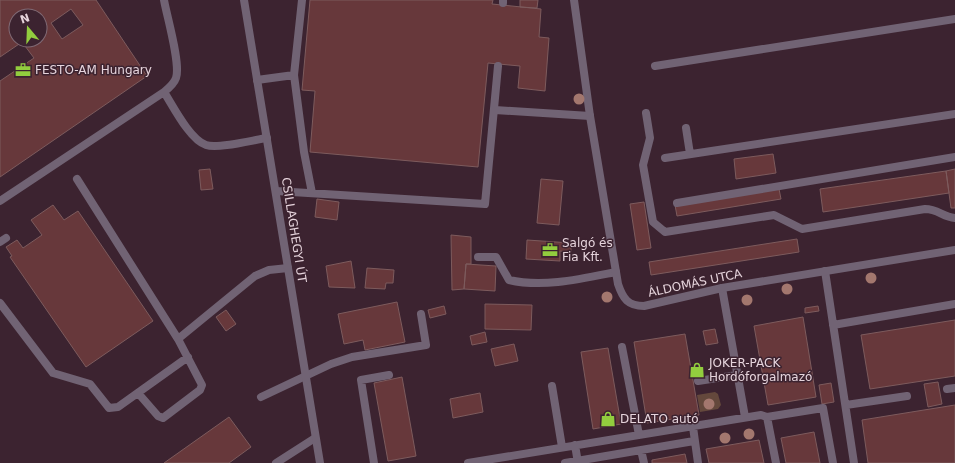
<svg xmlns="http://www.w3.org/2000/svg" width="955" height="463" viewBox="0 0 955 463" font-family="'DejaVu Sans',sans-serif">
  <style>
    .green { fill: #64483c }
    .building { fill: #67383b; stroke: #7d5b5d; fill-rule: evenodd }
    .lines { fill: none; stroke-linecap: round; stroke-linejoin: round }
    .service { stroke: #716374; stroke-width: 8 }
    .minor { stroke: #716374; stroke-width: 8 }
    .tertiary { stroke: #716374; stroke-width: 8 }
    .tree { fill: #a3776e }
    .labels { text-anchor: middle; stroke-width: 3; stroke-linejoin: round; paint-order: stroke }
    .poi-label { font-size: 12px; fill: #e6d4dc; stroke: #3c2330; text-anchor: start }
    .street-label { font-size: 12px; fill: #e6d4dc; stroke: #3c2330 }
  </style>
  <rect width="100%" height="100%" fill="#3c2330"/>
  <path class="green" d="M715,392L718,394L721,405L718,409L700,412L697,395Z"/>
  <path class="building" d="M0,0H96L147,76L0,177V81L34,58L22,42L0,57ZM71,9L83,25L62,39L51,23ZM16,16H40V40H16Z
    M310,0H493L492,4L541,9L539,37L549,38L545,91L518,88L520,66L488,63L478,167L310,152L315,91L302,90Z
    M520,0H538L537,8L520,7Z
    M773,154L776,173L736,179L734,159Z
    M210,169L213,189L201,190L199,170Z
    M955,169V208H951L946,171Z
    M946,171L949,193L823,212L820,189Z
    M541,179L563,181L559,225L537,223Z
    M779,189L781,199L677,216L675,205Z
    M317,199L339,202L337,220L315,217Z
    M644,202L651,248L637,250L630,204Z
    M53,205L64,220L78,211L153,321L86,367L10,257L12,256L6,247L17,240L23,248L42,235L31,220Z
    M451,235L471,237V264H466L464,289L452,290Z
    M797,239L799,252L651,275L649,262Z
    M527,240L571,243V252L560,251V261L526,259Z
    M351,261L355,288L329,287L326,266Z
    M466,264L496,266L495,291L464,289Z
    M367,268L394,270L393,283H386L385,289L365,288Z
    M397,302L405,342L365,350L363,340L344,344L338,314Z
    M485,304L532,305L531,330L485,329Z
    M444,306L446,314L430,318L428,310Z
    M818,306L819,311L805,313V308Z
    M226,310L236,324L226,331L216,317Z
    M803,317L816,397L768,405L754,326Z
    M955,320V376L870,389L861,335Z
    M715,329L718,343L706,345L703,331Z
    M485,332L487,342L472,345L470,336Z
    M685,334L699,415L647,423L634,342Z
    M514,344L518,361L495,366L491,349Z
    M608,348L621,424L593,429L581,352Z
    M402,377L416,456L388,461L374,383Z
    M938,382L942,404L928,407L924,384Z
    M831,383L834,402L822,404L819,385Z
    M480,393L483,412L453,418L450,399Z
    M955,405V463H868L862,420Z
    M229,417L251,447L229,463H164Z
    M814,432L820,463H786L781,438Z
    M759,440L764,463H709L706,449Z
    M685,454L687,463H652V460Z"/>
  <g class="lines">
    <path class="service" d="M302,0L294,75L304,152L312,193
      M503,3V0
      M655,66L955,19
      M257,80L294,75
      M164,92C173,106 190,140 206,145C218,149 253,140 267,138
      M495,110L590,116
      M646,113L650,138L643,165L653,222L665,232L774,215L802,229L925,209C938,209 943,217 955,218
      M686,128L690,154
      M665,158L955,114
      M77,179L178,339L202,385L200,390L163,418L158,416L138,393
      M276,191L485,204L498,66
      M0,201L164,92C169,88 174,84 176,78C181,64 167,17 164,0
      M677,203L955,157
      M0,242L6,238
      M478,257H496L509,280C543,288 581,279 616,272
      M825,271L854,463
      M722,288L745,417
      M0,303L53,373L90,384L109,408L118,407L188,357
      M833,325L955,304
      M178,339L255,276L269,270L288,268
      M622,347L639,435
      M698,381L737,375
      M552,386L562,447
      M947,389L955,388
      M261,397L331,364L352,357L426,345L421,314
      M846,405L907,396
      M767,417L823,408L833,463
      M693,427L698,463
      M575,445L578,463
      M641,450L644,463
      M276,463L315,438
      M374,463L361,380L389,375
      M468,463L761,415L767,417L776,463
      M565,463L694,441"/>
    <path class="minor" d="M574,0L590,116L618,284C623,299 628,306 644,306L722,288L955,250"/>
    <path class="tertiary" d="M244,0L320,463"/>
  </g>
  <g class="tree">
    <circle cx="579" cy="99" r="5.5"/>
    <circle cx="871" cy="278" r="5.5"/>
    <circle cx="787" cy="289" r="5.5"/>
    <circle cx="607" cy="297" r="5.5"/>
    <circle cx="747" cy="300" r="5.5"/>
    <circle cx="709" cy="404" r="5.5"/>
    <circle cx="749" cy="434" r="5.5"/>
    <circle cx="725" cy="438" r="5.5"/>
  </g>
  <defs>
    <symbol id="office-bare" viewBox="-9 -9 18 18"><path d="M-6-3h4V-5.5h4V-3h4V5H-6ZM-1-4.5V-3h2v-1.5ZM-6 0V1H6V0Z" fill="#92cd3e" stroke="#3c2330" stroke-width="2.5" paint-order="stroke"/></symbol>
    <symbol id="shop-bare" viewBox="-9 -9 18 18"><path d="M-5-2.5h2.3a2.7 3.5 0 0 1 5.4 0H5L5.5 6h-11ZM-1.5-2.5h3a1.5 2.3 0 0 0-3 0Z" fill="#92cd3e" stroke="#3c2330" stroke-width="2.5" paint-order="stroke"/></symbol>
  </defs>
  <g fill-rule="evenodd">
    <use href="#office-bare" x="12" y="59" width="22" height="22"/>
    <use href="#office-bare" x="539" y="239" width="22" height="22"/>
    <use href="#shop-bare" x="686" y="359" width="22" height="22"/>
    <use href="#shop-bare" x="597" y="408" width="22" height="22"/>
  </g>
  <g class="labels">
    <g class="poi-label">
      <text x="35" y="74">FESTO-AM Hungary</text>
      <text x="562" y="247">Salgó és<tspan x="562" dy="14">Fia Kft.</tspan></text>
      <text x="709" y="367">JOKER-PACK<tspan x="709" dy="14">Hordóforgalmazó</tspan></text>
      <text x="620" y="423">DELATO autó</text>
    </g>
    <g class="street-label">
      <text transform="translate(294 230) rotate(81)" y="4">CSILLAGHEGYI ÚT</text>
      <text transform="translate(695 283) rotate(-12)" y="4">ÁLDOMÁS UTCA</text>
    </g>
  </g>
  <g transform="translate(28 28) rotate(341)"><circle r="19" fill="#3c2330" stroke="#806a75"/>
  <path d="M0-3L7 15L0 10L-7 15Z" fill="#92cd3e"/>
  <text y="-6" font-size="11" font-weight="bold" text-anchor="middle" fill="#e6d4dc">N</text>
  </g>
</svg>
